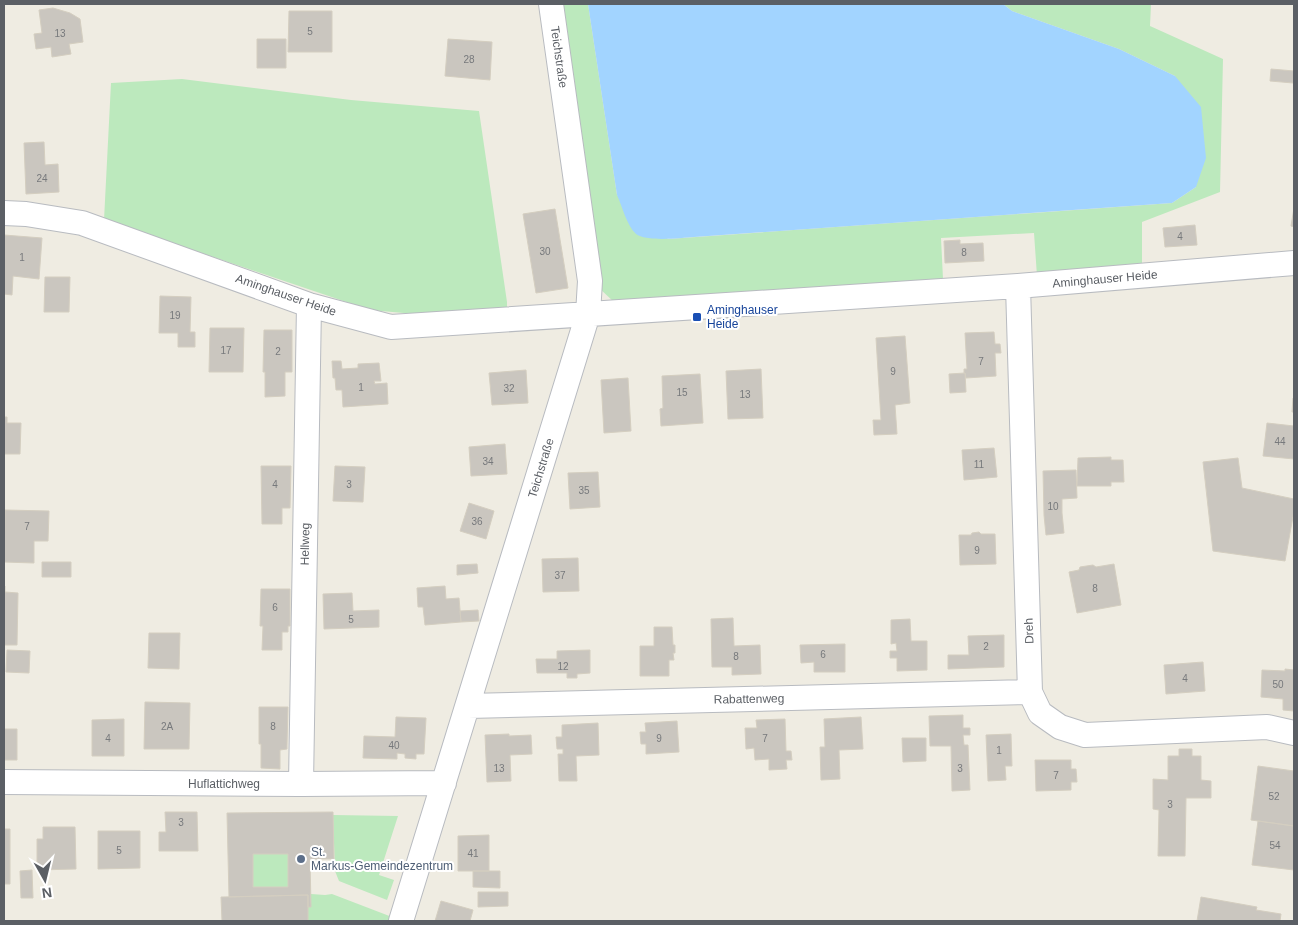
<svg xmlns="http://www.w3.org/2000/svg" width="1298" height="925" viewBox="0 0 1298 925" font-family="Arial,sans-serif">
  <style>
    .green { fill: #bce9bd }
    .water { fill: #a2d4ff }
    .building { fill: #cac6bf; stroke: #d4cec0; fill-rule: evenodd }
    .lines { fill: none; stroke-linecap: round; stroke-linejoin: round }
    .street-casing { stroke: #b8bbc0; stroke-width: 26 }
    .street { stroke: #fff; stroke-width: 24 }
    .transit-dot { fill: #1a4fb4; stroke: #fff; stroke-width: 2 }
    .service-dot { fill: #5c6f8a; stroke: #fff; stroke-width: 2 }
    .labels { text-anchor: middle; stroke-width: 4; stroke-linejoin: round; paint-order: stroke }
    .number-label { font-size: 10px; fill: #77797c }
    .street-label { font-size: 12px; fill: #5b5f65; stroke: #fff }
    .transit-label { font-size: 12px; fill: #164399; stroke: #fff; text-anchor: start }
    .service-label { font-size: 12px; fill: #4e5e75; stroke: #fff; text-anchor: start }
  </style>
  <rect width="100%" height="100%" fill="#efece2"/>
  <path class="green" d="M563,4H588L617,195L668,239L1172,203L1196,187L1175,76L1119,49L1012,11L1003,4H1151L1150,26L1223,59L1220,192L1142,222V267L1037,276L1034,233L941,238L943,279L615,303L598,287Z
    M182,79L351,100L479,111L507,302V313L415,314L370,310L104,220L111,83Z
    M333,815L398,816L379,875L394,880L387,900L339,881L335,871Z
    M253,854H288V887H253Z
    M311,894L325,895L332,894L392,917L390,921H308V907H311Z"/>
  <path class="water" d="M588,4H1003L1012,11L1119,49L1175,76L1201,107L1206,158L1196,187L1172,203L694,237C681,238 646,242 636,234C627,226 622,206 617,195Z"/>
  <path class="building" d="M53,8L70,13L80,19L83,42L69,44L71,54L52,57L51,47L36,49L34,34L42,33L39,10Z
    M289,11H332V52H288Z
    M257,39H286V68H257Z
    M448,39L492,42L490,80L445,76Z
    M1271,69L1294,71L1293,83L1270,81Z
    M44,142L45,165L58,164L59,192L26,194L24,143Z
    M1294,208V227L1291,226Z
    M555,209L568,288L536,293L523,214Z
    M1195,225L1197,245L1165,247L1163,228Z
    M4,235L42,238L39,279L13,276L12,295L4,294Z
    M960,240V244L983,243L984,261L945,263L944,241Z
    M45,277H70L69,312H44Z
    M160,296L191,297L190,332H195V347H178V333H159Z
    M210,328H244L243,372H209Z
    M264,330H292V372H285V396L265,397V372H263Z
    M994,332L995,344H1000L1001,353H995L996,376L966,378L965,373H964V369H967L965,333Z
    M905,336L910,403L895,405L897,434L874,435L873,420H881L876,338Z
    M332,361H341L342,369L358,368V364L379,363L381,381H374L375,384L387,383L388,404L343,407L342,390H336L335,378H333Z
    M761,369L763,418L728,419L726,371Z
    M526,370L528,403L492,405L489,373Z
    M965,373L966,392L950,393L949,374Z
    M700,374L703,423L661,426L660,409L663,408L662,376Z
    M628,378L631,431L604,433L601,380Z
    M1293,398H1294V412H1292Z
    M4,417H7V423H21L20,454H4Z
    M1267,423L1294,426V459L1263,456Z
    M505,444L507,474L471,476L469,447Z
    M994,448L997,477L964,480L962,450Z
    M1111,457V460H1123L1124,482H1111V486H1077L1078,458Z
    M1238,458L1242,488L1294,499V511L1285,561L1213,551L1203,462Z
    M261,466H291L290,508H282V524H262Z
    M335,466L365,467L363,502L333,501Z
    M1076,470L1077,498L1062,499V513L1064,533L1046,535L1044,515L1043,471Z
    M598,472L600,507L570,509L568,473Z
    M469,503L494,511L486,539L460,531Z
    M5,510L49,511L48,541H34V563L4,562Z
    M979,532L981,534H995L996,564L960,565L959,535H971L972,533Z
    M578,558L579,591L543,592L542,559Z
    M42,562H71V577H42Z
    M477,564L478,573L457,575V565Z
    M1114,564L1121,605L1077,613L1069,572L1079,570L1080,567L1093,565L1096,567Z
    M4,586H5V592L18,593L17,645H4Z
    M445,586L446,599L459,598L461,622L425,625L423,607H418L417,588Z
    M261,589H290V626H288V632H282V650H262L263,626H260Z
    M352,593L353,611L379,610V627L324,629L323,594Z
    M478,610L479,621L461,622L460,611Z
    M733,618L734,646L760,645L761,674L732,675V667H712L711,619Z
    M910,619L911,641H927V670L897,671V658H890V651H897L896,643L891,644V620Z
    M654,627H672L673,645H675V653H673L674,660H669V676H640V646H654Z
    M149,633H180L179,669L148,668Z
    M1004,635V667L948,669V655H969L968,636Z
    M845,644V672H814V662L801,663L800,645Z
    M7,650L30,651L29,673L6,672Z
    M590,650V673L577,674V678H567V673H537L536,659H557V651Z
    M1203,662L1205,691L1166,694L1164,665Z
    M1285,669L1294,670V711L1283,710V699L1261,697L1262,670L1285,671Z
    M145,702L190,703L189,749H144Z
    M259,707H288L287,745V749L280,750V769L261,768V744H259Z
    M963,715V728H970V735H963L964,745H968L970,790L952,791L951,746H930L929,716Z
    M396,717L426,718L424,754H416V759L405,758V754L397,753V759L363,758L364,736L395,737Z
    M861,717L863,749L839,750L840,779L821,780L820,747H825L824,719Z
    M124,719V756H92V720Z
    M785,719L786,751H791L792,760H786L787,769L769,770V759L755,760L754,748L746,749L745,728H757L756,720Z
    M677,721L679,752L646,754V744H641L640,732H646L645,723Z
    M598,723L599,755L576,756L577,781H559L558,754H563V749H557L556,737H562V725Z
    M4,729H17V760H4Z
    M509,734V736L531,735L532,754L510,755L511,781L487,782L485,735Z
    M1011,734L1012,766H1005L1006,780L988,781L986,735Z
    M902,738H926V761L903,762Z
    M1179,749H1192V756H1201V780L1211,781V798H1186L1185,856H1158L1159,810L1153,809V779L1168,780V756H1179Z
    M1035,760H1071V769H1076L1077,782H1071V790L1036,791Z
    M1258,766L1294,771V826L1251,820Z
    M165,812H197L198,851H159V832H166Z
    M333,812L334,859H310L311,907H308V895L229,897L227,813ZM253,854H288V887H253Z
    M1258,821L1294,826V870L1252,865Z
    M43,827H75L76,869L37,870V839H43Z
    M4,829H10V884H4Z
    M98,831H140V868L98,869Z
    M489,835V871H458V836Z
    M32,870L33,898H21L20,871Z
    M473,871H500V888L473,887Z
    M478,892H508V906L478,907Z
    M308,895V921H222L221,897Z
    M1201,897L1257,907L1256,910L1281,914L1280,921H1197Z
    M441,901L473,910L470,921H435Z"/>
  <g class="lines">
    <defs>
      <path id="street" d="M4,213L26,214L82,223L309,305L391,327L1018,286L1294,263
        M1018,286L1030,692L1040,713L1060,727L1085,735L1267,727L1294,733
        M468,706L1030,692
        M4,782L301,784L444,783
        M301,784L309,305
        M401,921L588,314L590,281L551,4"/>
    </defs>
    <use href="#street" class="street-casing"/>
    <use href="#street" class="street"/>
  </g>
  <rect class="transit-dot" x="692" y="312" width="10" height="10" rx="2.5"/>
  <circle class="service-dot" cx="301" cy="859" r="5"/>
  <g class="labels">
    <g class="number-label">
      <text x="310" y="35">5</text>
      <text x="60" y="37">13</text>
      <text x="469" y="63">28</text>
      <text x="42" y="182">24</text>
      <text x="1180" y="240">4</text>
      <text x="545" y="255">30</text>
      <text x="964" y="256">8</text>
      <text x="22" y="261">1</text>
      <text x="175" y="319">19</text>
      <text x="226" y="354">17</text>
      <text x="278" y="355">2</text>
      <text x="981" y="365">7</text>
      <text x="893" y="375">9</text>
      <text x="361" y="391">1</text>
      <text x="509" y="392">32</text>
      <text x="682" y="396">15</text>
      <text x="745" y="398">13</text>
      <text x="1280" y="445">44</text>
      <text x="488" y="465">34</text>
      <text x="979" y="468">11</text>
      <text x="275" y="488">4</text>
      <text x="349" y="488">3</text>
      <text x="584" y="494">35</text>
      <text x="1053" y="510">10</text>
      <text x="477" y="525">36</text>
      <text x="27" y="530">7</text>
      <text x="977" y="554">9</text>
      <text x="560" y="579">37</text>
      <text x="1095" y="592">8</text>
      <text x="275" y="611">6</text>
      <text x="351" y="623">5</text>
      <text x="986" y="650">2</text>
      <text x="823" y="658">6</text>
      <text x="736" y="660">8</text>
      <text x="563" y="670">12</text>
      <text x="1185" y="682">4</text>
      <text x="1278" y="688">50</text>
      <text x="167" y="730">2A</text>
      <text x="273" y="730">8</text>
      <text x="108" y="742">4</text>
      <text x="659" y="742">9</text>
      <text x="765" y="742">7</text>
      <text x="394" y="749">40</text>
      <text x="999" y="754">1</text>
      <text x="499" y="772">13</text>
      <text x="960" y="772">3</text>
      <text x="1056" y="779">7</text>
      <text x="1274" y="800">52</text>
      <text x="1170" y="808">3</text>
      <text x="181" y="826">3</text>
      <text x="1275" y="849">54</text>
      <text x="119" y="854">5</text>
      <text x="473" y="857">41</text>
    </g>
    <g class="street-label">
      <text transform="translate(559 57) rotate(82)" y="4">Teichstraße</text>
      <text transform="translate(1105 279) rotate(-5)" y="4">Aminghauser Heide</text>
      <text transform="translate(286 295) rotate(19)" y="4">Aminghauser Heide</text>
      <text transform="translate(541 468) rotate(-73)" y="4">Teichstraße</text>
      <text transform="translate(305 544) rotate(-89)" y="4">Hellweg</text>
      <text transform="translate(1029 631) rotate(-92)" y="4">Dreh</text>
      <text transform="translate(749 699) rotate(-1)" y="4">Rabattenweg</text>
      <text x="224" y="788">Huflattichweg</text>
    </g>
    <g class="transit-label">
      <text x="707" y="314">Aminghauser<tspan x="707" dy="14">Heide</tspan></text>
    </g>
    <g class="service-label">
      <text x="311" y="856">St.<tspan x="311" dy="14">Markus-Gemeindezentrum</tspan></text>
    </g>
  </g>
  <rect width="1298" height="925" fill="none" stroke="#5b5f65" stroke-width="10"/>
  <g transform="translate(45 880) rotate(172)" stroke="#ffffff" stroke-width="4" paint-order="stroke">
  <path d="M0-4L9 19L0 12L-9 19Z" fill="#5b5f65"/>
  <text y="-8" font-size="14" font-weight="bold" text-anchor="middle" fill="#5b5f65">N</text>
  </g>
</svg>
